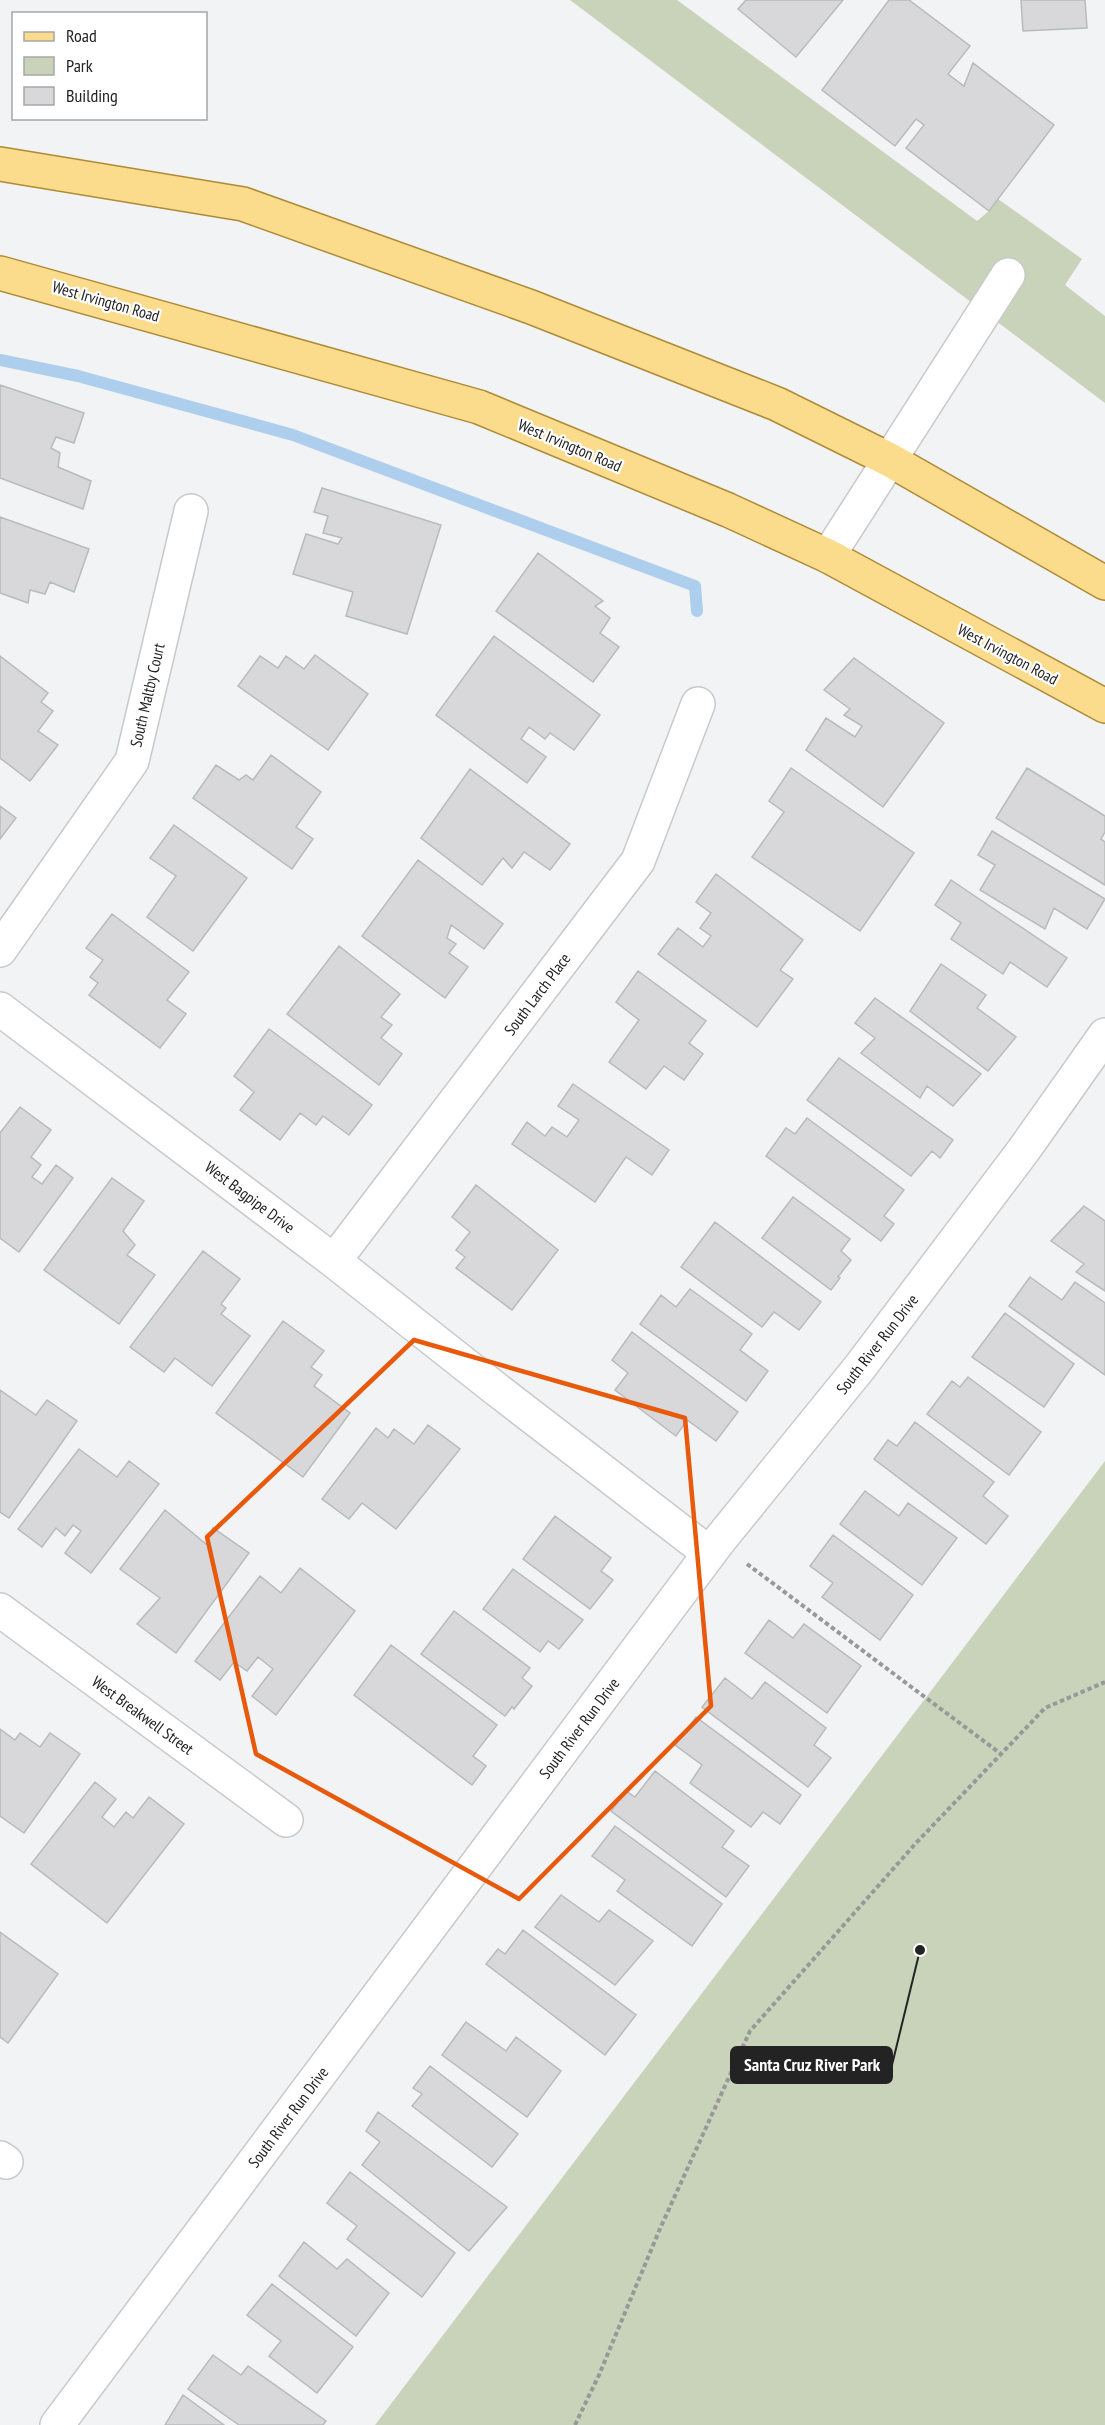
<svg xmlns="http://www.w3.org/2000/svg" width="1105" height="2425" viewBox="0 0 1105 2425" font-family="'PT Sans Narrow',sans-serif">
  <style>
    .green { fill: #c9d3ba }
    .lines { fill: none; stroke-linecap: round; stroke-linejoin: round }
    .stream { stroke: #adceed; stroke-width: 12 }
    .building { fill: #d8d8da; stroke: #b9babb; stroke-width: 1.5 }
    .minor-casing { stroke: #c9c9ca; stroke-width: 36 }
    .major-casing { stroke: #ae8b36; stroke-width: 36 }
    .path { stroke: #989899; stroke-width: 4; stroke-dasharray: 4.5 3; stroke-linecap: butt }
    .minor { stroke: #fff; stroke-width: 33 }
    .major { stroke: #fbdb8c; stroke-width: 33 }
    .marked { fill: none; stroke: #e8590c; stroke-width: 4.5; stroke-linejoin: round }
    .labels { text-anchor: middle; stroke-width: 4.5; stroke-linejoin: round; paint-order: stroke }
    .street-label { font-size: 16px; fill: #232324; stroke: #fff }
    .leader { fill: none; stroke: #232324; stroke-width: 2 }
    .callout-dot { fill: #232324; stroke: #fff; stroke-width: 2 }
    .callout { fill: #232324; stroke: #232324; stroke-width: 2 }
    .callout-label { font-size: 18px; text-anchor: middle; font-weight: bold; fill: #fff }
  </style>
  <rect width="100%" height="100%" fill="#f2f3f4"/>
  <path class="green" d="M570,0H677L977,221L989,211L998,199L1082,259L1065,285L1105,316V403Z
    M1105,1461V2425H375Z"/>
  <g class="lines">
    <path class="stream" d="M0,360L78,376L293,435L695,586L697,611"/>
  </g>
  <path class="building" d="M746,0H843L796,57L738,9Z
    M889,0H909L970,46L948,74L964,86L973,63L1054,125L989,211L906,148L924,125L916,119L895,146L822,90Z
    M1021,0H1085L1087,28L1023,31Z
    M0,385L84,413L74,443L56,437L51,448L60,453L58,467L91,481L83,509L0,478Z
    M322,488L441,525L407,634L346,616L353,592L293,574L306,534L338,544L342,538L323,533L328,516L314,512Z
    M0,517L89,549L74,592L50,582L45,594L30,590L28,603L0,593Z
    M538,553L603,601L595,606L610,618L600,633L619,647L593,682L496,611Z
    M494,636L600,715L574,750L550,733L545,739L529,727L521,739L546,757L527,783L436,715Z
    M315,655L368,694L328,750L238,686L260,656L278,668L286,656L304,669Z
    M0,656L48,693L41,702L53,711L38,731L58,745L30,781L0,758Z
    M854,658L944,723L883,807L806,750L826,718L855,737L862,726L844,715L850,709L824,690Z
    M271,755L321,792L296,827L313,839L292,869L193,798L216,765L239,780L246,775L253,780Z
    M791,768L914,853L860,931L752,857L784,812L769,801Z
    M1027,768L1105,816V832L1101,839L1105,842V885L996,818Z
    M470,769L570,844L550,870L524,852L512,868L503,858L482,885L421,838Z
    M0,806L16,818L0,839Z
    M174,825L247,878L193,951L147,917L176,876L150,858Z
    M992,831L1105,899L1087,929L1054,908L1045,929L980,890L995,865L978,855Z
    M418,860L503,924L484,949L451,925L447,938L456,944L449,953L468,967L445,998L362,936Z
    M716,874L803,940L780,970L793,979L757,1027L658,954L678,928L703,947L711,936L700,928L711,913L696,902Z
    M951,880L1067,958L1047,987L1010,962L1003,974L951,939L961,923L935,905Z
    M112,914L189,972L167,1000L186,1014L160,1048L89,995L98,983L90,977L103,960L86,948Z
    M339,946L400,994L381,1017L392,1025L381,1038L402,1054L379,1085L287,1014Z
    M941,964L986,995L977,1008L1016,1037L988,1071L910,1011Z
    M638,971L706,1021L689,1043L703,1054L684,1080L664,1066L646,1089L609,1062L639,1020L616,1002Z
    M875,998L981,1074L953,1106L927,1086L920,1098L861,1053L875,1038L855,1023Z
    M269,1029L372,1105L349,1135L323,1116L316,1125L300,1113L280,1140L240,1110L254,1092L234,1076Z
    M839,1058L953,1140L940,1158L932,1151L911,1176L807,1100Z
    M573,1084L669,1150L652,1175L626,1157L595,1202L512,1144L527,1122L545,1136L552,1127L567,1137L579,1120L558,1106Z
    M20,1107L51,1130L31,1157L41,1165L32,1177L42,1184L56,1165L73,1178L19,1252L0,1238V1133Z
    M807,1118L904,1190L884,1216L894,1224L881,1241L766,1156L786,1128L795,1134Z
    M112,1178L144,1201L123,1231L135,1245L127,1255L155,1275L119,1324L44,1270Z
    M476,1185L558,1250L512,1310L456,1268L465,1257L456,1250L470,1232L452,1217Z
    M793,1197L850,1239L841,1251L851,1260L838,1277L840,1278L831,1290L762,1238Z
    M1084,1206L1105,1221V1291L1076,1272L1084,1264L1051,1241Z
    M715,1222L821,1302L799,1330L774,1312L762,1327L681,1267Z
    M203,1251L240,1279L221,1304L226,1308L221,1314L250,1336L212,1386L175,1358L164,1372L130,1347Z
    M1030,1277L1062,1300L1075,1282L1105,1303V1375L1009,1306Z
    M690,1289L752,1334L740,1350L768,1371L746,1401L640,1324L661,1295L676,1307Z
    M1005,1313L1074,1364L1044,1407L972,1357Z
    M283,1321L324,1351L311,1367L322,1375L314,1386L350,1413L303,1477L216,1413Z
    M632,1332L738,1412L716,1441L687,1420L676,1436L615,1390L628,1373L612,1360Z
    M968,1377L1041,1432L1009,1475L927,1414L952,1381L960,1387Z
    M0,1390L36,1415L47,1400L77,1421L9,1518L0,1512Z
    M915,1422L994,1482L983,1496L1008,1516L986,1544L874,1459L888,1440L897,1446Z
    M428,1425L460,1449L396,1529L362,1503L349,1519L322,1499L376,1428L388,1438L394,1429L414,1444Z
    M79,1449L117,1477L129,1461L159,1484L91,1573L65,1553L81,1531L73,1525L65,1536L56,1528L42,1547L18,1529Z
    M865,1491L899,1516L908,1503L957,1538L922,1585L840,1524Z
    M165,1510L206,1544L213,1528L249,1553L176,1653L137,1624L160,1598L120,1569Z
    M555,1516L611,1558L601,1571L613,1580L590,1609L523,1559Z
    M833,1535L913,1595L880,1640L822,1597L833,1583L810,1566Z
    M300,1568L355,1611L276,1715L252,1696L273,1669L258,1657L247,1671L234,1662L220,1680L195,1661L260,1576L281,1593Z
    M513,1569L583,1620L559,1649L548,1641L540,1652L483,1609Z
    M454,1611L530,1668L522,1678L532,1686L514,1709L512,1707L505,1716L421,1654Z
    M769,1620L793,1638L804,1624L861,1666L827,1713L745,1653Z
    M391,1645L497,1725L473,1756L486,1766L472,1785L354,1695Z
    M725,1678L752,1699L765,1682L826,1728L814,1745L831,1758L808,1787L702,1707Z
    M696,1717L801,1795L780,1824L763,1812L751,1827L690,1783L702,1765L675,1745Z
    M0,1729L15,1740L20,1733L40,1747L50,1733L80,1754L24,1833L0,1816Z
    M655,1771L734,1831L722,1847L749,1866L726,1897L611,1811L626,1791L635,1797Z
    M95,1782L116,1799L102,1817L114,1827L126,1812L133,1818L149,1797L184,1824L107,1923L31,1864Z
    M615,1826L722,1904L692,1946L617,1891L625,1880L592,1856Z
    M561,1895L599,1922L609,1910L653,1941L615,1985L535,1927Z
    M523,1930L636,2015L605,2055L486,1964L498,1949L505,1954Z
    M0,1932L58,1974L8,2043L0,2037Z
    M466,2022L506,2051L516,2037L561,2071L527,2117L442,2055Z
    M430,2066L518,2134L492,2167L412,2106L422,2094L413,2088Z
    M378,2112L507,2207L469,2251L362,2165L380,2142L366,2131Z
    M350,2172L455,2253L422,2297L347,2239L357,2226L327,2203Z
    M304,2242L337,2269L347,2259L389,2293L356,2336L279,2276Z
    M272,2284L353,2347L317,2393L269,2356L281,2341L247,2315Z
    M213,2355L241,2375L248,2366L326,2421L323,2425H239L188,2389Z
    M183,2395L224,2425H165Z"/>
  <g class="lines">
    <defs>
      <path id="minor" d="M828,556L1008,275
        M0,950L132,761L191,511
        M0,1009L334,1261L496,1389L709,1553
        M334,1261L638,861L698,704
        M0,1610L286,1820
        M0,2158L6,2162
        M57,2425L718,1542L860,1367L1023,1151L1105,1035"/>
      <path id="major" d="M0,164L243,204L531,307L777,404L890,460L1105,583
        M0,273L479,407L728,510L828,556L1105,706"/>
    </defs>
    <use href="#minor" class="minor-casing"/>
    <use href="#major" class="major-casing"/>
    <path class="path" d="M747,1564L1001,1754
      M575,2425L599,2375L659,2231L750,2031L917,1842L1045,1708L1105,1682"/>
    <use href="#minor" class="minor"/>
    <use href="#major" class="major"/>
  </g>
  <path class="marked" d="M414,1340L685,1418L711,1706L519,1899L256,1754L207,1537Z"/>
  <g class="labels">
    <g class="street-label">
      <text transform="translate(106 301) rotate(16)" y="6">West Irvington Road</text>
      <text transform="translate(570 445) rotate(23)" y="6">West Irvington Road</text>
      <text transform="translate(1008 654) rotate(28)" y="6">West Irvington Road</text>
      <text transform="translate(147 695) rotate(-77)" y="6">South Maltby Court</text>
      <text transform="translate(537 994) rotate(-53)" y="6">South Larch Place</text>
      <text transform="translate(250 1197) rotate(37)" y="6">West Bagpipe Drive</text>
      <text transform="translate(877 1344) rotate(-52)" y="6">South River Run Drive</text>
      <text transform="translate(143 1715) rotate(36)" y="6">West Breakwell Street</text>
      <text transform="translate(579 1728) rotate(-53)" y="6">South River Run Drive</text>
      <text transform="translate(288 2117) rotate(-53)" y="6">South River Run Drive</text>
    </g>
  </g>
  <path class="leader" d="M920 1950L892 2065"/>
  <circle class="callout-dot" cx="920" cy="1950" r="6"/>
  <rect class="callout" x="731" y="2047" width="161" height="36" rx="6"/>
  <g class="callout-label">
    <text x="812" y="2071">Santa Cruz River Park</text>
  </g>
  <rect x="12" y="12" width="195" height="108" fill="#ffffff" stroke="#a7a7a7" stroke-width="1.5"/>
  <rect x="24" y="32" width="30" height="9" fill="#fbdb8c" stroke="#a7a7a7" stroke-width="1.5"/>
  <text x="66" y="42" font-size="18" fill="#232324">Road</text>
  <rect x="24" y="57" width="30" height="18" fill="#c9d3ba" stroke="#a7a7a7" stroke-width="1.5"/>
  <text x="66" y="72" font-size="18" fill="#232324">Park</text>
  <rect x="24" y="87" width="30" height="18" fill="#d8d8da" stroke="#a7a7a7" stroke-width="1.5"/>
  <text x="66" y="102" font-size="18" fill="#232324">Building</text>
</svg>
